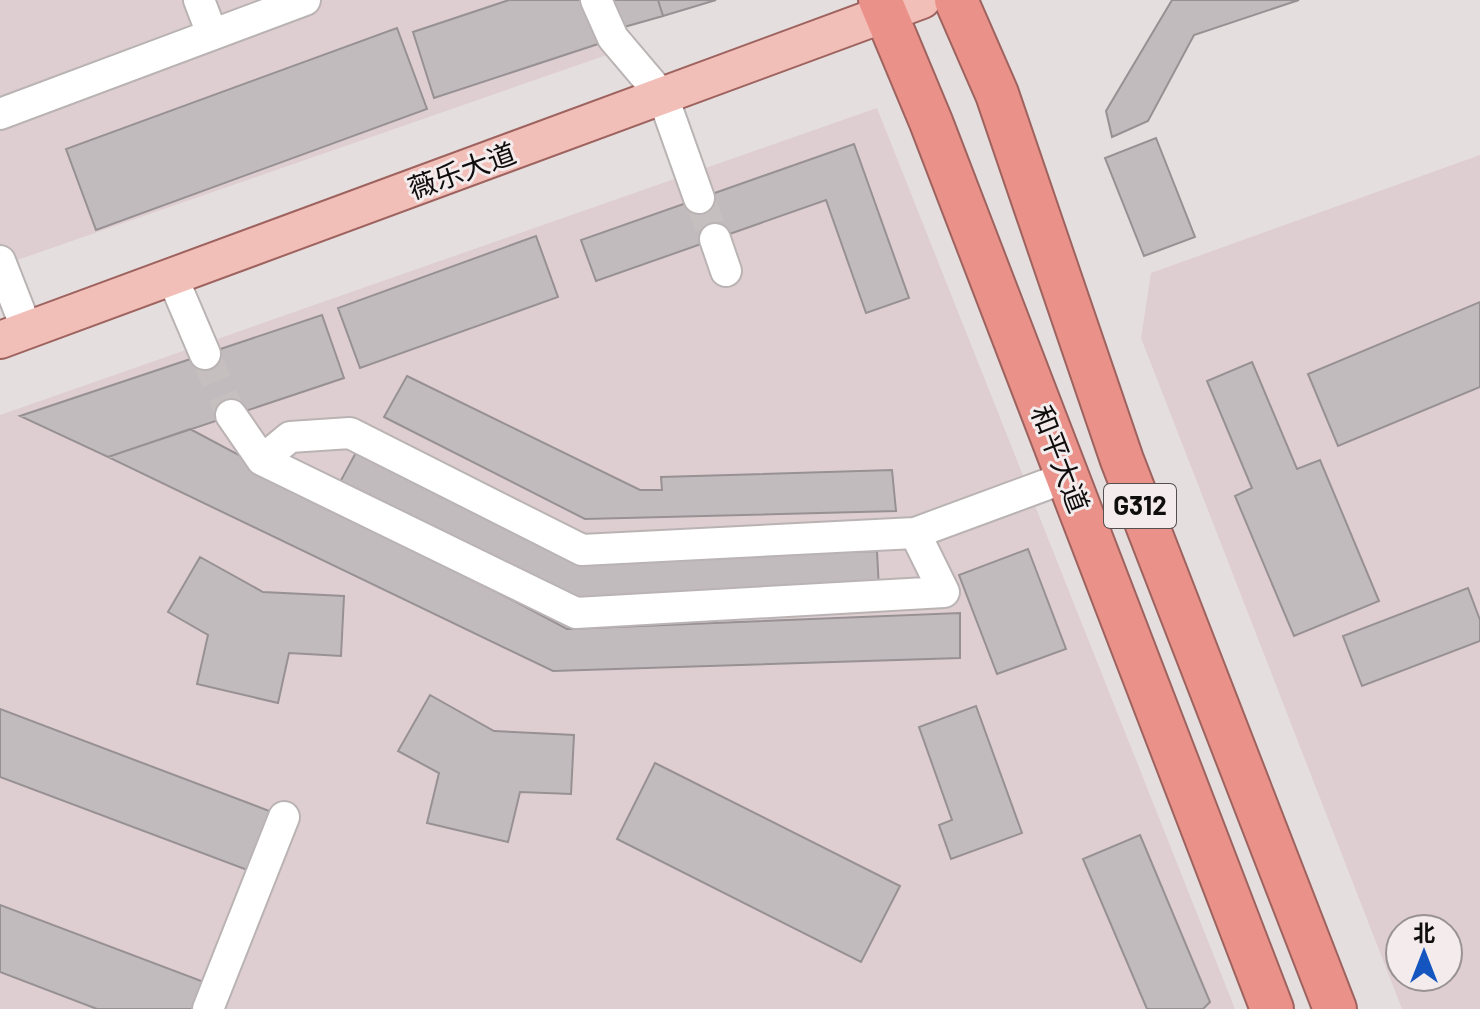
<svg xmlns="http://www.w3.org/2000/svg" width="1480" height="1009" viewBox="0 0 1480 1009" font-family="Barlow,'Noto Sans SC',sans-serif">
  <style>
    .built { fill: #dfced1; fill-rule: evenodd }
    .building { fill: #c2bbbe; stroke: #979194; stroke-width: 2 }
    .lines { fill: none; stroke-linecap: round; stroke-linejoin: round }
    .minor-tunnel { stroke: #c5bfc0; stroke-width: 30; stroke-dasharray: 30 15; stroke-linecap: butt }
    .minor-casing { stroke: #bab3b4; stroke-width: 34 }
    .major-casing { stroke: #9e635e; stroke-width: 40 }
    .highway-casing { stroke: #9e635e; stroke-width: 46 }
    .minor { stroke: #fff; stroke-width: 30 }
    .major { stroke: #f2beb8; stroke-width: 36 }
    .highway { stroke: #ea9289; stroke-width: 42 }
    .labels { text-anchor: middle; stroke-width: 6; stroke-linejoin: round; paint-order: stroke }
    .shield { fill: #f3ebec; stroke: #545051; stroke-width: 2 }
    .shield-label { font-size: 26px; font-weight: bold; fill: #100d0e }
    .street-label { font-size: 28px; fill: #100d0e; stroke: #f3ebec }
  </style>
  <rect width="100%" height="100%" fill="#e5dedf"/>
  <path class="built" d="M0,0H596L627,48L0,266Z
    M877,108L1235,1009H0V415Z
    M1480,155V1009H1402L1141,338L1151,273ZM1400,929H1448V977H1400Z"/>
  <path class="building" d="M509,0H587L601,43L434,98L413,32Z
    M601,0H658L663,16L617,29Z
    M658,0H716L663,16Z
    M1172,0H1299L1194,35L1148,121L1112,137L1106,111Z
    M397,28L427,109L96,230L66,149Z
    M1156,138L1195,237L1144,256L1105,158Z
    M854,144L909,298L866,313L826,200L596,281L581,240Z
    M536,236L558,297L360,368L338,308Z
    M1480,302V387L1338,446L1308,374Z
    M322,315L344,378L108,457L20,416Z
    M1252,362L1297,469L1320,460L1379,601L1294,636L1235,496L1252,488L1207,381Z
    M407,376L640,490H662L661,477L892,470L896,511L585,519L384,417Z
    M190,429L567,629L960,613V658L553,671L108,457Z
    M360,445L583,560L877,551L879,589L576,602L339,484Z
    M1028,549L1066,649L997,674L959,575Z
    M200,557L263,592L344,596L341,656L289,653L278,703L197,684L208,635L168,612Z
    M1468,588L1480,620V641L1362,686L1343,636Z
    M430,695L494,731L574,735L571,794L520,792L508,842L427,823L439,773L398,751Z
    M976,706L1022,833L951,859L939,825L952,820L919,727Z
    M0,709L272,812L250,871L0,777Z
    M655,763L900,886L861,962L617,839Z
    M1140,835L1210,1002L1203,1009H1147L1083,859Z
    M0,905L204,982L193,1009H97L0,972Z"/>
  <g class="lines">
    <path class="minor-tunnel" d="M699,198L715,239
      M205,354L231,415"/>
    <defs>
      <path id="minor" d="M199,0L212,34
        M596,0L613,38L663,97L699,198
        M0,114L305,0
        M715,239L726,271
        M0,261L27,330
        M173,279L205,354
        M231,415L262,460L290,437L350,433L582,550L915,533L1067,477
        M262,460L576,613L944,592L915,533
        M208,1009L284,817"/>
      <path id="major" d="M0,340L922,0"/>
      <path id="highway" d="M880,0L931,122L1272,1009
        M956,0L997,94L1122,460L1335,1009"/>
    </defs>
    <use href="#minor" class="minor-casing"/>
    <use href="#major" class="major-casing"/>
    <use href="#highway" class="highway-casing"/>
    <use href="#minor" class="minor"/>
    <use href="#major" class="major"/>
    <use href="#highway" class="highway"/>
  </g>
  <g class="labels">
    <rect class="shield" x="1104" y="484" width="72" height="44" rx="6"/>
    <g class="shield-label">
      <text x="1140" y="515">G312</text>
    </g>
    <g class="street-label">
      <text transform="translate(462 171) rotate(-20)" y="10">薇乐大道</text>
      <text transform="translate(1060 459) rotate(69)" y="10">和平大道</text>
    </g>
  </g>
  <g transform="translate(1424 953)"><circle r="38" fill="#f3ebec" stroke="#989293" stroke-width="2"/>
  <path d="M0-6L14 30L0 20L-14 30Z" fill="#1455c0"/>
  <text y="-12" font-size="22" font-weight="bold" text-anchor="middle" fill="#100d0e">北</text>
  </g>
</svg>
